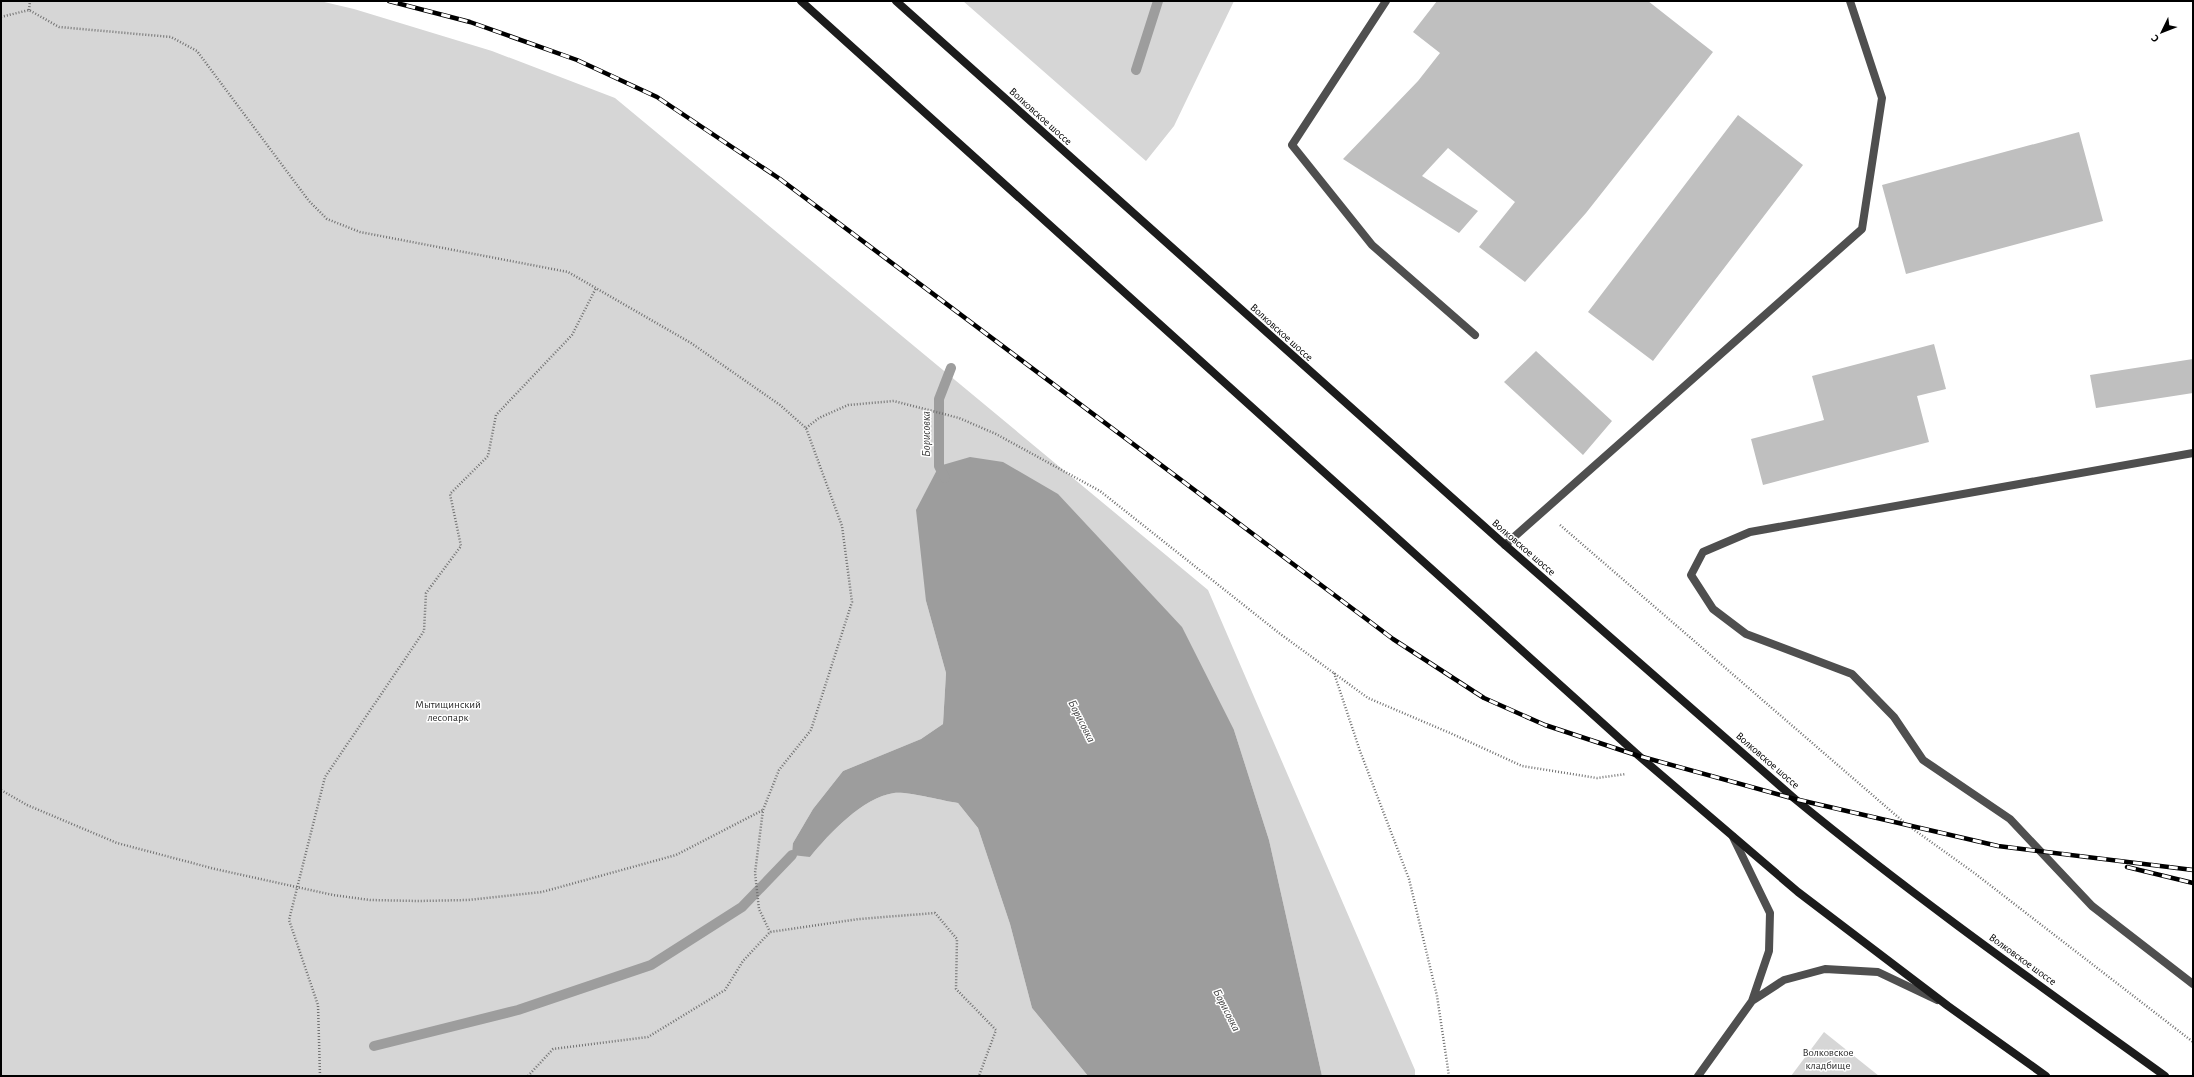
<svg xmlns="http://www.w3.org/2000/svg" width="2194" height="1077" viewBox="0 0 2194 1077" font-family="'Alegreya Sans',sans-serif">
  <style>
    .green { fill: #d6d6d6 }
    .water { fill: #9d9d9d }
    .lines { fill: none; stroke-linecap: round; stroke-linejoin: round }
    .stream { stroke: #9d9d9d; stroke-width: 10 }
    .building { fill: #bfbfbf }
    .path { stroke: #717171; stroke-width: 2.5; stroke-dasharray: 1 2; stroke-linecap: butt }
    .lane { stroke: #4f4f4f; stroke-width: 8 }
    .street { stroke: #4f4f4f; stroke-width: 8 }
    .secondary { stroke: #1c1c1c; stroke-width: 8 }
    .rail-casing { stroke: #000; stroke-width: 4.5 }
    .rail { stroke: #fff; stroke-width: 3; stroke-dasharray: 9; stroke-linecap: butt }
    .labels { text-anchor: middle; stroke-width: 3; stroke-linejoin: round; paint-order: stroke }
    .street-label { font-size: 11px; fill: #000; stroke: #fff }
    .park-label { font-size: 11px; fill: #2d2d2d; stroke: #fff }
    .water-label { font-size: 12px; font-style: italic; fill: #3e3e3e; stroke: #fff }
  </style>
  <rect width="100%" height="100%" fill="#fff"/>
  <path class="green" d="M1,1H320L354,9L492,51L615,98L1208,590L1415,1070V1076H1322L1269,840L1234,730L926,601L946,673L943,724L921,739L843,771L813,809L793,843L810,857C829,834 863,797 894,793C906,791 944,801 958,803L978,828L1010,924L1032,1008L1088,1076H1Z
    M963,1H1234L1174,126L1146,161Z
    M1824,1032L1879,1076H1791Z"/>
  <path class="water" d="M970,457L1003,462L1058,494L1182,627L1234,730L1269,840L1322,1076H1088L1032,1008L1010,924L978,828L958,803C944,801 906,791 894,793C863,797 829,834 810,857L792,855L793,843L813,809L843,771L921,739L943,724L946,673L926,601L916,510L939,466Z"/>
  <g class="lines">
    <path class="stream" d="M1136,70L1158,1
      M945,478L939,466V399L951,368
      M374,1046L518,1010L651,965L742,907L792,855"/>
  </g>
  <path class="building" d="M1437,1H1648L1713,52L1586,213L1525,282L1479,247L1515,202L1448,148L1422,176L1478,211L1459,233L1343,159L1418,81L1440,53L1413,32Z
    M1738,115L1803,165L1653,361L1588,312Z
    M2079,132L2103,221L1906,274L1882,185Z
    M1934,344L1946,389L1917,396L1929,442L1763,485L1751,439L1824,420L1812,376Z
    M1536,351L1612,421L1583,455L1504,382Z
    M2193,359V393L2096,408L2090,375Z"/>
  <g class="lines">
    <path class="path" d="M29,10L30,1
      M1,17L29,10L59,27L171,37L197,51L309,201L327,219L360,232L568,272L691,343L780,405L806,428L842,526L852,602L811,730L779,770L763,810L755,873L759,909L770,932
      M806,428L819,418L848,405L894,401L959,418L996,434L1100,491L1279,633L1368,698L1450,733L1522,766L1597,778L1626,774
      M1560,525L1906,824L1973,872L2193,1042
      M1334,673L1360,751L1409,879L1437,996L1449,1076
      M1,790L27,805L117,843L215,869L333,895L370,900L418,901L468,900L542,892L676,855L763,810
      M320,1076L318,1005L289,920L325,777L424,631L426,593L461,546L450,494L488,456L496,415L572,335L596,288
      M528,1076L553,1049L648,1037L725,990L743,961L770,932L859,919L935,913L957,939L956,989L996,1030L979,1076"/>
    <path class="lane" d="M1386,1L1292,145L1372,245L1475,335
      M2193,453L1750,532L1703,552L1691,575L1713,609L1746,634L1852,674L1894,717L1923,760L2010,819L2092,906L2193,984
      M1505,545L1862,229L1882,98L1850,1"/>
    <path class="street" d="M1752,1001L1784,980L1825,969L1878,972L1937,1000
      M1698,1076L1752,1001L1769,951L1770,913L1733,837"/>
    <path class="secondary" d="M801,1L1639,756L1798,892L1948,1006L2046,1076
      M896,1L1505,545L1795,799C1914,897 2040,986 2165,1076"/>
    <defs>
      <path id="rail" d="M389,1L470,22L577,60L657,97L780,179L1393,639L1484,698L1545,725L1639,756L1795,799L1998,846L2193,870
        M2127,867L2193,883"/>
    </defs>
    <use href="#rail" class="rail-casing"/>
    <use href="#rail" class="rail"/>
  </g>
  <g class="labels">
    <g class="street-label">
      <text transform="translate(1041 116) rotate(42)" y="4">Волковское шоссе</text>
      <text transform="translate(1282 332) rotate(42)" y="4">Волковское шоссе</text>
      <text transform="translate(1524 547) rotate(41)" y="4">Волковское шоссе</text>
      <text transform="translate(1768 760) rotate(41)" y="4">Волковское шоссе</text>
      <text transform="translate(2023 959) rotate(36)" y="4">Волковское шоссе</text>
    </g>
    <g class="park-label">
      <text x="448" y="708">Мытищинский<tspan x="448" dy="13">лесопарк</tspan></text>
      <text x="1828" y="1056">Волковское<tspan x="1828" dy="13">кладбище</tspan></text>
    </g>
    <g class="water-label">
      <text transform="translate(926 434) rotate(-90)" y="4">Борисовка</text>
      <text transform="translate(1082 721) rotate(63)" y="4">Борисовка</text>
      <text transform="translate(1227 1010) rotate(63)" y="4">Борисовка</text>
    </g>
  </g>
  <rect width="2194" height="1077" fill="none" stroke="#000000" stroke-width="4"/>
  <g transform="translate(2162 32) rotate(227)" stroke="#ffffff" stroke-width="3" paint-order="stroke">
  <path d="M0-3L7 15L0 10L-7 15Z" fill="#000000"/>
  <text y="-6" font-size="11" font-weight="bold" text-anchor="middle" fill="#000000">С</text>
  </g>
</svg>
